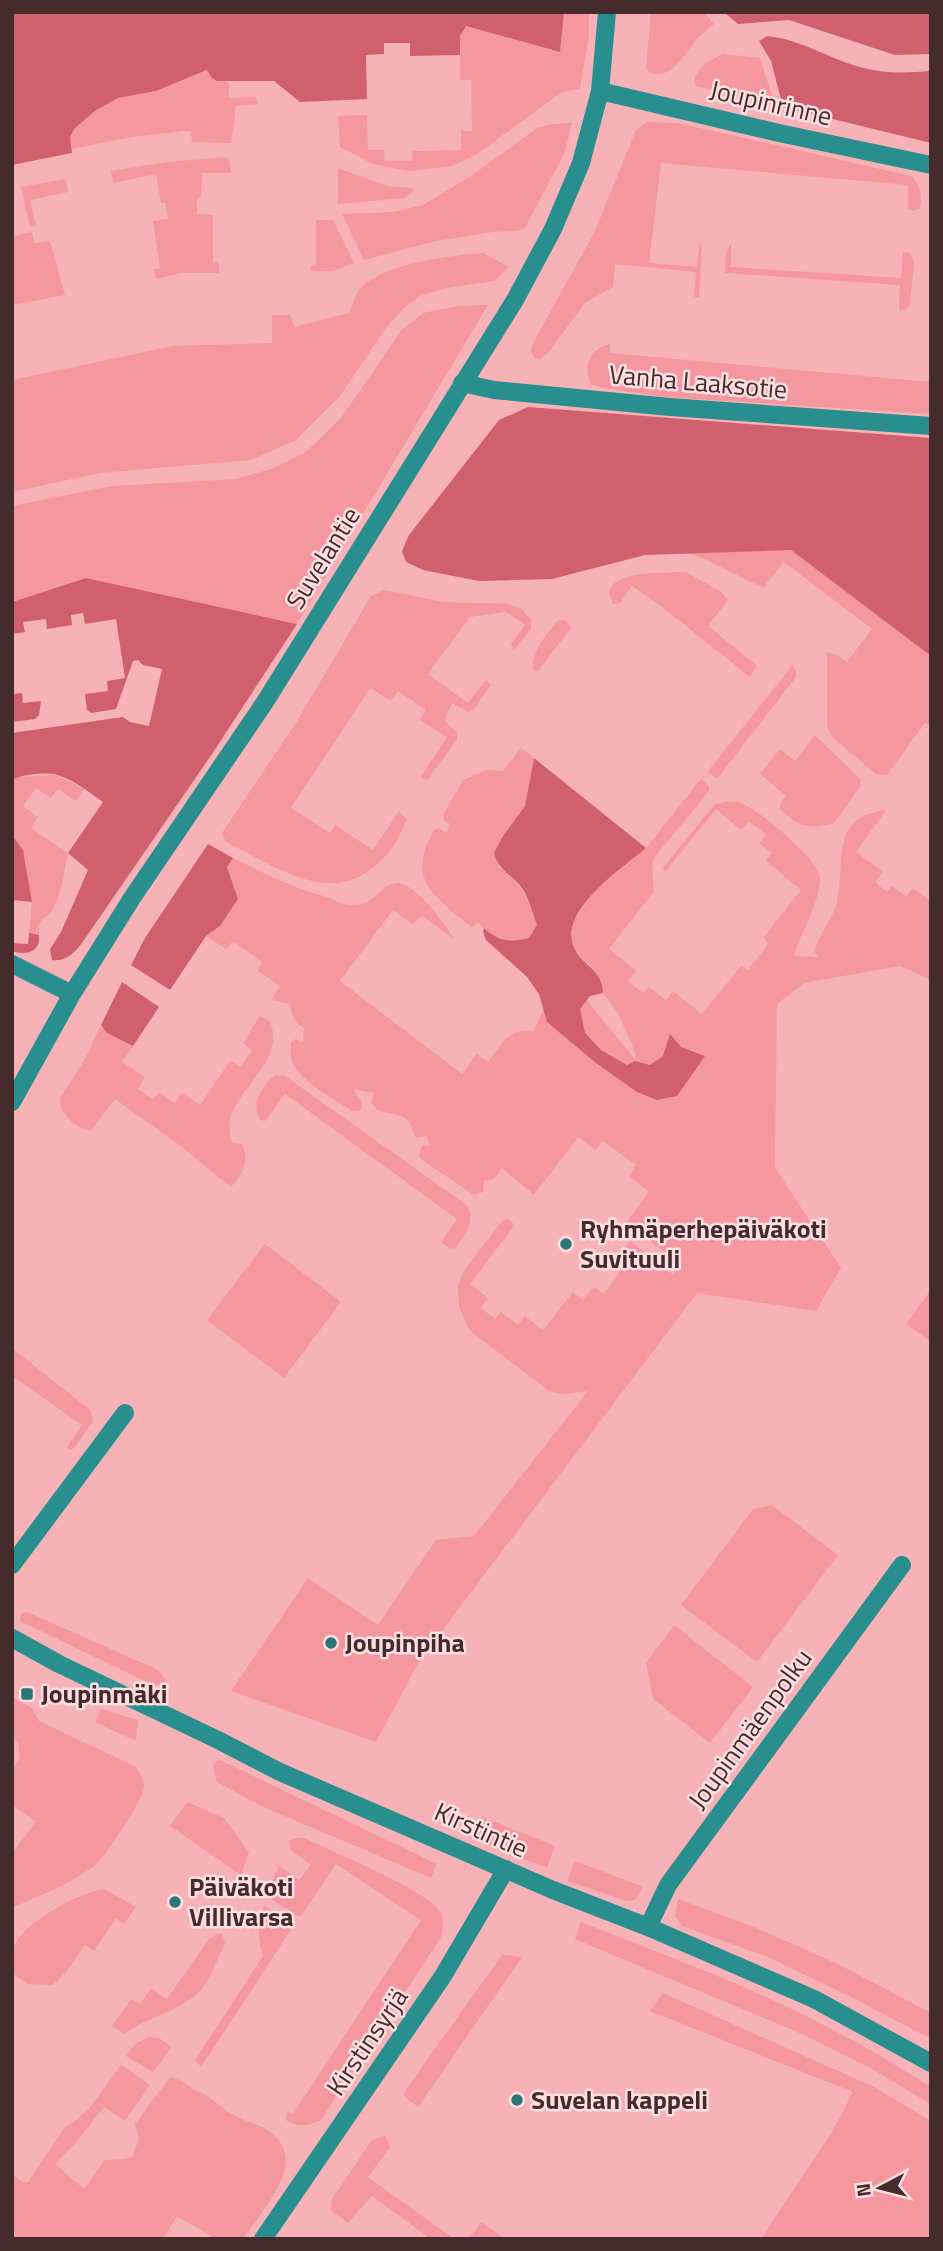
<svg xmlns="http://www.w3.org/2000/svg" width="943" height="2251" viewBox="0 0 943 2251" font-family="'Titillium Web',sans-serif">
  <style>
    .green { fill: #f4979f; fill-rule: evenodd }
    .forest { fill: #d0606e }
    .lines { fill: none; stroke-linecap: round; stroke-linejoin: round }
    .minor { stroke: #288f8e; stroke-width: 18 }
    .poi-dot { fill: #2c7675; stroke: #fcdfe1; stroke-width: 2.5 }
    .labels { text-anchor: middle; stroke-width: 5; stroke-linejoin: round; paint-order: stroke }
    .street-label { font-size: 26px; fill: #462b2d; stroke: #fcdfe1 }
    .poi-label { font-size: 26px; font-weight: bold; fill: #462b2d; stroke: #fcdfe1; text-anchor: start }
  </style>
  <rect width="100%" height="100%" fill="#f7b2b7"/>
  <path class="green" d="M564,12H589V36L580,89L562,92L477,154L452,166L409,171L373,164L340,147L338,116L367,115L368,150H384L385,161H412L413,151L461,150V131H472L471,80H460V36L465,26L560,52Z
    M651,12H704L714,24C705,31 697,38 690,48C679,63 670,78 649,73L646,67Z
    M723,54L760,58L775,105L696,86L694,81C698,66 710,60 723,54Z
    M208,70C213,80 217,81 229,82V98L255,97L259,104L236,106L231,143L192,142L191,131H184L132,137L72,149L70,137L75,128L95,111L118,98L156,91Z
    M647,122L678,123L911,176C920,185 924,197 919,209L913,211L908,209V185L661,163L649,263L697,267L699,244L702,245L699,297H694L696,272L615,264L613,287L585,303L547,354L540,359L535,358L531,352L532,345L595,231L636,130Z
    M572,123L565,152L525,228L516,231L493,232L436,241L364,260L342,214L394,212L423,205L471,176L537,128L552,124Z
    M227,157L230,162L231,173H202L201,197L197,198V214L213,215V262H219V273H181L157,279L153,269L160,268L153,221L168,219L165,203H161L156,174L113,183L111,171L167,162Z
    M338,168L387,186L413,188V192L405,198L338,204Z
    M66,179L68,192L30,200L36,226L30,227L21,187Z
    M316,220H333L354,263L333,271H310L311,266L316,265Z
    M32,232L34,243L50,241L65,295L12,305V236Z
    M731,244V267L901,278L903,253L908,252L913,258L914,264L910,305L906,309L899,310L900,285L725,273L726,253Z
    M483,253L509,267L494,281L446,288L420,296L404,308L385,329L340,396L296,440L251,460L100,473L12,492V380L173,346L272,343V315H290L295,327L349,313C352,306 354,298 358,292C378,263 451,256 483,253Z
    M488,305L297,624L86,578L12,602V506L112,486L235,479L271,469L306,452L341,418L401,331L423,313L457,306Z
    M610,344V353L931,382V414L665,397L603,388L591,384C583,366 589,349 610,344Z
    M772,550H792L931,656V726L925,723L887,775L876,774L833,738L827,726V652L837,655L847,662L872,629L784,562L763,588L705,559L687,553Z
    M686,572L720,591L728,600L708,626L757,666L750,677L657,603L632,586L620,603L613,604C611,599 608,593 611,588C620,570 669,573 686,572Z
    M385,590L443,602L509,604L522,609L531,620V629L514,650L511,644L525,625L506,612L470,617L428,674L468,703L486,680L491,685L475,708L468,712L452,703L444,721L457,732V740L427,780L420,778L447,737L420,720L426,710L398,691L391,701L370,688L291,808L330,833L335,825L373,850L399,811L407,819C402,828 399,839 392,848C341,914 286,872 228,843L223,837L222,833L297,721L371,596Z
    M558,620L566,621L571,628L538,671L534,670C529,655 548,632 558,620Z
    M792,666L796,671V677L717,779L708,771Z
    M815,735L861,780L860,787L834,823C811,830 797,827 780,809L781,802L786,796L760,774L780,749L795,761Z
    M521,748L534,758L525,806L503,836L498,867C524,886 526,896 537,925L529,938C503,944 496,939 478,922L474,926L471,927C435,896 405,881 434,830L439,828L447,833L450,824L444,820L443,815L463,780L486,770L503,771Z
    M57,775L84,789L76,801L58,789L51,798L36,788L23,806L38,817L31,828L68,853C64,871 62,891 54,908C47,920 38,915 39,935L29,933L32,902L23,850L12,835V780L18,777Z
    M701,779L709,786V791L654,858L652,869L654,891L609,949L636,971L628,981L643,993L649,987L666,1000L673,991L702,1014L741,966L748,970L769,943L763,938L801,890L766,861L772,853L759,843L766,835L749,821L741,830L716,809L665,872L663,868L714,805C723,802 731,800 741,803C758,809 820,860 820,879C819,905 801,931 794,956L818,957L814,951C819,934 833,919 837,902C846,860 829,817 886,810L856,852L883,872L875,882L887,892L892,886L906,896L913,888L931,901V980L900,966L804,983L777,1004L775,1168L841,1268L816,1311L697,1293L420,1660L376,1742L231,1691L308,1578L378,1625L436,1540L474,1536L588,1391C574,1393 564,1396 549,1391L469,1330L459,1307L458,1285L465,1269L503,1220L508,1219L515,1225L470,1284L488,1298L481,1308L495,1319L501,1312L518,1325L525,1316L543,1330L573,1292L583,1300L594,1287L604,1294L628,1261L619,1254L630,1241L674,1275L678,1262L626,1223L649,1192L629,1176L636,1165L603,1141L595,1150L578,1137L534,1195L502,1168L494,1179L484,1181L483,1192L474,1195L422,1160L419,1155L422,1146H429L427,1136L416,1138C413,1130 410,1121 403,1117C390,1110 379,1117 371,1102L374,1093L353,1089L362,1102V1108L358,1111H352C336,1100 302,1082 293,1064C290,1058 291,1048 291,1042L295,1039L303,1042L304,1028C293,1022 292,1016 290,1004L271,1000L280,986L257,970L262,962L233,941L226,949L206,936L220,926L238,899L227,867L233,858C252,867 271,877 291,885C304,891 319,894 332,899C340,903 348,906 357,905C376,904 385,878 403,884C416,888 449,926 453,939L422,915L413,925L393,910L340,981L462,1074L477,1054L488,1062C501,1045 509,1027 534,1031L560,968L635,1059V1052L618,1013L603,993L593,968L580,956L571,943L573,922L593,893L646,848ZM681,1047L705,1056L667,1099L638,1062L650,1065Z
    M260,1016L270,1022C285,1058 243,1084 231,1115C228,1124 230,1134 232,1143L242,1144C250,1162 243,1173 231,1187L178,1144L115,1099L91,1131C76,1128 56,1113 61,1096L85,1059L101,1025L107,1033L133,1046L122,1062L145,1077L138,1089L153,1099L159,1092L175,1103L182,1093L200,1105L230,1061L241,1067L252,1050L243,1043Z
    M276,1075L285,1076L468,1206C475,1223 465,1234 455,1248L450,1249L441,1242L457,1219L285,1094L265,1121L260,1120C250,1104 262,1084 276,1075Z
    M265,1244L341,1302L284,1378L207,1320Z
    M931,1290V1342L906,1324Z
    M12,1348L90,1410L93,1422L73,1449L70,1450L67,1447L82,1425L12,1376Z
    M772,1505L838,1555L757,1662L681,1605L753,1509Z
    M27,1612L156,1669L167,1681L165,1685H153L20,1621L21,1613Z
    M674,1625L753,1687L710,1743L653,1699L646,1663Z
    M12,1697L32,1708L39,1721L136,1767C140,1773 144,1779 144,1787C144,1799 105,1857 95,1865C75,1882 36,1897 12,1908V1853L36,1822L12,1805V1770L20,1758L18,1742L12,1738Z
    M101,1709L138,1720L136,1741L95,1722Z
    M220,1760L437,1864L431,1878L261,1806L217,1782L213,1766L216,1761Z
    M187,1802L224,1818L249,1852L241,1875L170,1826Z
    M482,1817L555,1846L547,1868L473,1839Z
    M296,1838H304C331,1851 425,1890 439,1910C445,1919 443,1927 441,1937L321,2120C308,2126 298,2128 286,2120L287,2111L293,2114L421,1920L336,1864L300,1917L266,1896L279,1866L299,1880L311,1865L291,1850L289,1841Z
    M575,1861L643,1887L635,1900L627,1901L567,1881Z
    M104,1889L136,1907L124,1924L116,1918L94,1951L85,1945L67,1971L53,1985L27,1984L12,1973C12,1965 10,1953 14,1946C25,1922 79,1892 104,1889Z
    M678,1899L754,1927L840,1965L931,2013V2039L859,2001L768,1957L682,1926L675,1915Z
    M264,1905L294,1925L201,2067L195,2060L263,1956C258,1940 257,1921 264,1905Z
    M581,1922C659,1953 739,1982 814,2020C854,2040 893,2063 931,2087V2104L870,2068L802,2034L575,1939Z
    M217,1934H222L225,1943C218,1957 212,1975 203,1987C183,2012 148,2016 124,2034L112,2026L131,1999L140,2004L151,1988L167,1999L208,1940Z
    M502,1955L522,1957L418,2107L407,2099L404,2095L407,2088Z
    M663,1993L874,2087L931,2121V2239H761L832,2132L853,2092L650,2011Z
    M149,2037L159,2038L172,2047L153,2072L126,2056L135,2044Z
    M121,2065L150,2085L125,2121L104,2107L74,2145L55,2164L84,2189L105,2160L122,2159L132,2157L139,2139L135,2124L170,2077C181,2079 185,2084 194,2090C198,2092 199,2092 204,2094C213,2099 221,2107 230,2113C240,2119 250,2122 260,2126C317,2154 265,2206 243,2239H216L177,2216L163,2239H12V2173L22,2182H28L64,2129L88,2110Z
    M385,2136L390,2147L368,2177L454,2239H431L372,2196L348,2223L331,2210L332,2199L372,2140Z
    M481,2222L505,2239H469Z"/>
  <path class="forest" d="M12,12H564L560,52L466,26L460,36V55L410,56V43H384V54L366,55L367,99L300,102L274,81H217L212,78L207,70L156,91L118,98L95,111L75,128L70,137L72,153L12,165Z
    M724,12H931V54L895,55L789,20L738,24Z
    M767,36C803,40 827,58 860,67C883,74 907,73 931,71V143L783,107L771,61L759,41Z
    M528,407L931,438V656L791,550L645,555L552,579L479,581L423,570L406,562L402,551L409,535L499,420Z
    M86,578L297,624L212,754L93,927C83,941 72,963 52,960L50,949L61,932L88,870L68,853L103,802C90,793 74,780 58,775C46,772 23,774 12,780V733L123,717L130,722L149,726L162,669L143,665L138,660L133,661L116,709L91,713L87,710L85,694L108,691L107,681L125,678L116,619L85,624L83,613L71,615L72,625L47,629L46,619L23,622L25,632L12,634V602Z
    M22,693L23,703L41,701L39,715L35,719L12,722V694Z
    M534,758L646,848C622,869 551,915 577,953C587,967 603,973 603,993L590,996L580,1009L585,1033L601,1050L627,1065L635,1061L650,1065L663,1056L670,1034L681,1047L705,1056L677,1096L657,1100L637,1092L596,1063L547,1022L539,994L527,977L486,940L483,932L484,928C498,941 510,943 529,938L537,925C533,915 530,903 525,893C515,874 500,875 494,853L503,836L525,806Z
    M12,835L23,850L32,902L12,900Z
    M208,844L233,858L227,867L238,899L220,926L206,936L170,990L131,965L145,938Z
    M29,933L39,935C41,952 26,956 12,951V943L28,944Z
    M122,982L159,1007L133,1046L107,1033L101,1025Z"/>
  <g class="lines">
    <path class="minor" d="M600,91L779,133L931,165
      M462,383L494,390L670,407L931,426
      M12,964L72,994
      M12,1102L72,994L132,898L265,702L515,300L553,229L581,163L600,91L607,12
      M12,1565L125,1413
      M12,1638L59,1664L218,1740L280,1772L553,1890L648,1927L814,1999L931,2063
      M648,1927L668,1885L902,1565
      M263,2239L443,1976L506,1869"/>
  </g>
  <g class="poi-dot">
    <circle cx="566" cy="1244" r="7"/>
    <circle cx="331" cy="1643" r="7"/>
    <rect x="20" y="1687" width="14" height="14" rx="3.5"/>
    <circle cx="175" cy="1902" r="7"/>
    <circle cx="517" cy="2100" r="7"/>
  </g>
  <g class="labels">
    <g class="street-label">
      <text transform="translate(771 103) rotate(13)" y="9">Joupinrinne</text>
      <text transform="translate(698 382) rotate(5)" y="9">Vanha Laaksotie</text>
      <text transform="translate(323 558) rotate(-58)" y="9">Suvelantie</text>
      <text transform="translate(750 1729) rotate(-54)" y="9">Joupinmäenpolku</text>
      <text transform="translate(481 1830) rotate(24)" y="9">Kirstintie</text>
      <text transform="translate(367 2042) rotate(-56)" y="9">Kirstinsyrjä</text>
    </g>
    <g class="poi-label">
      <text x="580" y="1238">Ryhmäperhepäiväkoti<tspan x="580" dy="30">Suvituuli</tspan></text>
      <text x="345" y="1652">Joupinpiha</text>
      <text x="41" y="1703">Joupinmäki</text>
      <text x="189" y="1896">Päiväkoti<tspan x="189" dy="30">Villivarsa</tspan></text>
      <text x="531" y="2109">Suvelan kappeli</text>
    </g>
  </g>
  <rect width="943" height="2251" fill="none" stroke="#462b2d" stroke-width="28"/>
  <g transform="translate(880 2188) rotate(263)" stroke="#fcdfe1" stroke-width="5" paint-order="stroke">
  <path d="M0-5L12 26L0 18L-12 26Z" fill="#462b2d"/>
  <text y="-10" font-size="19" font-weight="bold" text-anchor="middle" fill="#462b2d">N</text>
  </g>
</svg>
